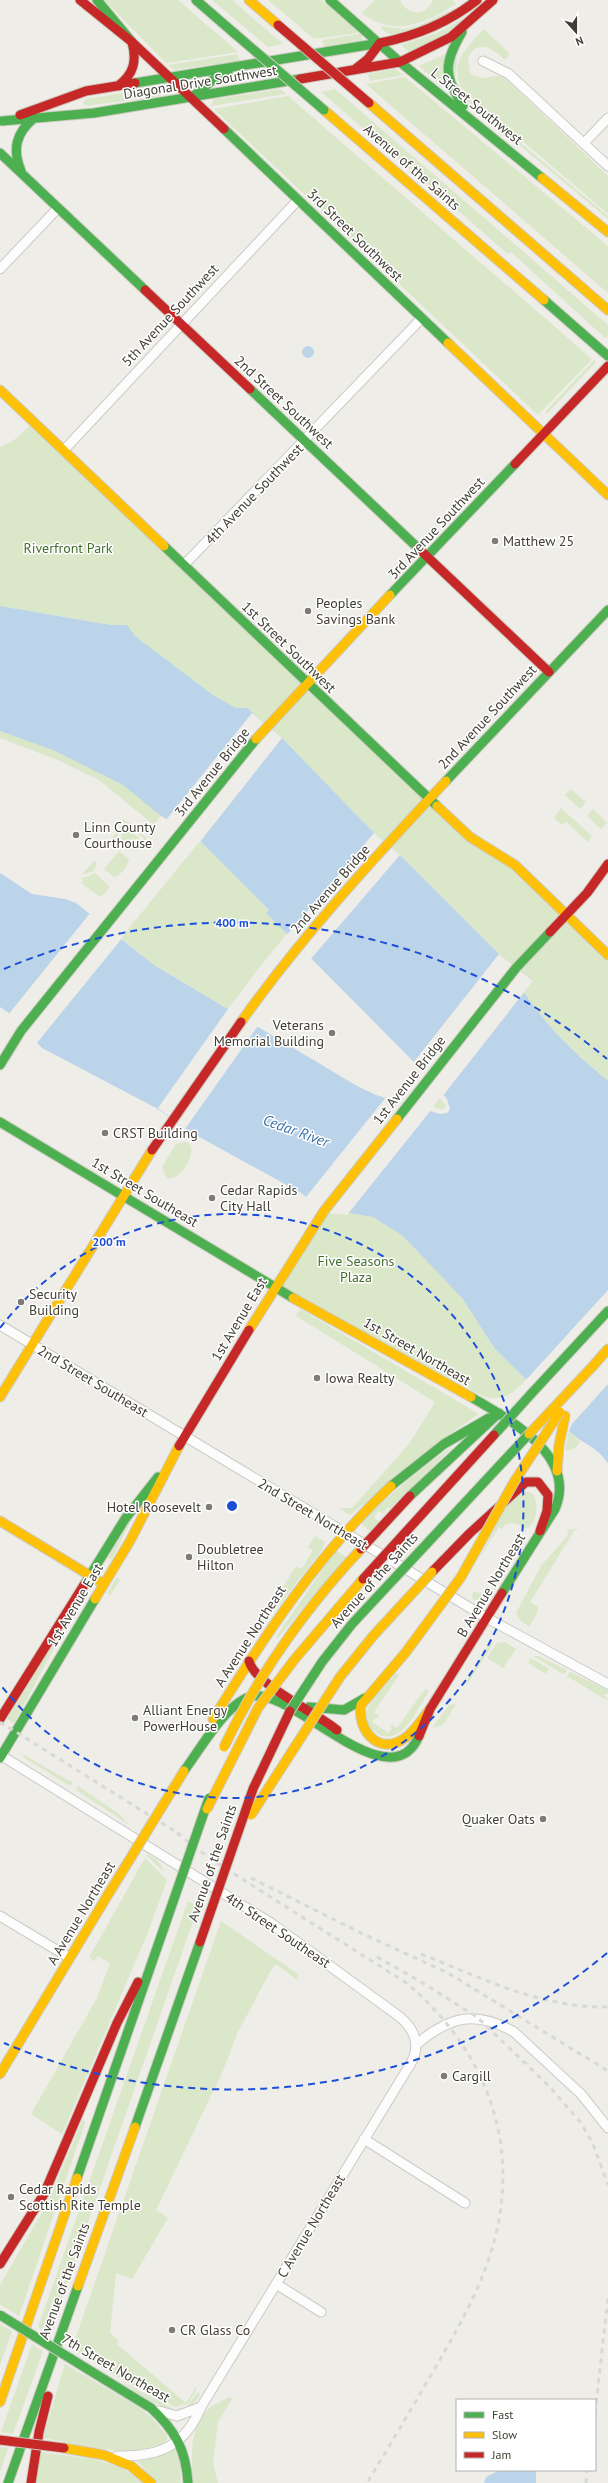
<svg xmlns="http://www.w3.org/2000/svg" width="608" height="2483" viewBox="0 0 608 2483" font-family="'PT Sans',sans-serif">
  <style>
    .green { fill: #dae7c9 }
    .water { fill: #bbd4e9 }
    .pier { fill: #eeede8 }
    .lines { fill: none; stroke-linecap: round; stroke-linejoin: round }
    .street-casing { stroke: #cccac5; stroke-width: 11 }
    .fast-casing { stroke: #cccabf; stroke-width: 11 }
    .slow-casing { stroke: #cccabf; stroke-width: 11 }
    .jam-casing { stroke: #cccabf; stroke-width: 11 }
    .street { stroke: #fcfcfc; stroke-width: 9 }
    .fast { stroke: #4caf50; stroke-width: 9 }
    .slow { stroke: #ffc107; stroke-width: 9 }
    .jam { stroke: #c62828; stroke-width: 9 }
    .rail { stroke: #d8d8d7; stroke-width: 3; stroke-dasharray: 5 5; stroke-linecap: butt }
    .fast-bridge-casing { stroke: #cccabf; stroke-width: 11; stroke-linecap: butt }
    .slow-bridge-casing { stroke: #cccabf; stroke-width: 11; stroke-linecap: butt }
    .jam-bridge-casing { stroke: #cccabf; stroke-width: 11; stroke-linecap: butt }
    .fast-bridge { stroke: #4caf50; stroke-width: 9 }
    .slow-bridge { stroke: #ffc107; stroke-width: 9 }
    .jam-bridge { stroke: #c62828; stroke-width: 9 }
    .ring { fill: none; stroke: #1d4ed8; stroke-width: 2; stroke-dasharray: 7 5 }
    .poi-dot { fill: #7e7b74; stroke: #fff; stroke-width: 1.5 }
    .labels { text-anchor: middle; stroke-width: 3; stroke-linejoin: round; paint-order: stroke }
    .street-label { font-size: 14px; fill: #423e35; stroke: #fff }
    .poi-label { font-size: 14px; fill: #423e35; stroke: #fff; text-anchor: start }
    .park-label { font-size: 14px; fill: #426f2e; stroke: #fff }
    .water-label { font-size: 15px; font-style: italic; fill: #3870a4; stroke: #fff }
    .centre { fill: #1d4ed8; stroke: #fff; stroke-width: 2 }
    .ring-label { font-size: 12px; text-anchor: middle; font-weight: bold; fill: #1d4ed8; stroke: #fff; stroke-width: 3; stroke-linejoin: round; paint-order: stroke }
  </style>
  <rect width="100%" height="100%" fill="#eeede8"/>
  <path class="green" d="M104,0H178L238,52L166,63Z
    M212,0H232L283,44L268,47Z
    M268,0H321L345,18L358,33L314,39Z
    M375,0H400C407,16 426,17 433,0H452L456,4C427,23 393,38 362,13Z
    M460,6L435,21L391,35L381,29L382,26L403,29L418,26Z
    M477,11L439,38L409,52L401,45L437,33Z
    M484,29L510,54L505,60C493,48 476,38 468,59L470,73C485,85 494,70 506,79L608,176V214L463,90C447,65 467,47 484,29Z
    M359,34L362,35V40L324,47L323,40Z
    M238,54L239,61L174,70L168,65Z
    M446,54L443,82L440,84L419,66Z
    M453,56L457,58L455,80L467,98L608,216V219L463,98L453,85Z
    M394,69L404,75L370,81L368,74Z
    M405,77L608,246V293L366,84Z
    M153,88L161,96L86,106L83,103L86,99Z
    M280,89L286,94L211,106L214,99Z
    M335,89L608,325V335L605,338L511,252L508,254L321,92Z
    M288,96L592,359L538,415L214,109Z
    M594,360L596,362L547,414L545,412Z
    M34,422L417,787L515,865L608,955V1081C575,1052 548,1029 524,992L532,981L499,954L400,855L374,833L282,738L247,708H236L213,695L135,636L124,626L111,625L0,606V447L13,441Z
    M0,731C42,745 87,759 123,785C136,794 149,805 161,816L154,825L99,780L58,760L0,738Z
    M571,789L586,802L580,809L565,795Z
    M561,808L592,836L588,842L566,822L562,825L554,818Z
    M593,809L607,823L601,829L587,816Z
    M124,819L147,838L140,847V850L134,851L144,838L122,821Z
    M123,825L140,839L132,849L121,842L122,831L118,832V841L111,846L108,843Z
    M200,841L269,910L266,913L287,934L261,965L228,1009L154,965L121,938Z
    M119,851L129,859C127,868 123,873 114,877L104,869Z
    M94,861L97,863L94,871L81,875Z
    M95,873L109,886L108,890L100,897L81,883L83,880L80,878L88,877Z
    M440,1098L446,1106L443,1110L433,1107Z
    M185,1142L189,1143C197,1155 181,1181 167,1178L162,1167L176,1144Z
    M325,1211H337L373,1217L403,1236L462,1298L495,1349L527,1379C514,1393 502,1403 483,1396L276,1286Z
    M300,1309L479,1414L457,1429L350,1515L339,1508H352L409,1444L435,1402L296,1316Z
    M569,1431L580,1442C577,1447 572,1452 565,1450Z
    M453,1446L392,1509L387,1507L384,1514L378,1511L374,1518L380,1522L370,1531L360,1523C389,1495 420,1469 453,1446Z
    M525,1491L532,1493C540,1502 537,1524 526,1529C517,1523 510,1520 501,1529L499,1527L477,1562L507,1506Z
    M134,1515L112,1559L108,1558Z
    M579,1528L574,1531L530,1602L538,1607L537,1614L529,1627L519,1619L516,1613L541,1566L568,1535L567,1530Z
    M315,1536L325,1542L322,1550L275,1610L271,1607L296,1566L302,1569L313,1550L308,1547Z
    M336,1550L346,1557L278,1638L276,1637Z
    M117,1577L120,1580L110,1596L107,1593Z
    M488,1589L490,1591L483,1599L475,1600L472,1598L473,1592L485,1593Z
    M56,1640L58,1641L14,1723L7,1719Z
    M490,1642L493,1644L466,1686L467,1681Z
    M505,1642L516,1649L503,1668L487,1658L497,1643Z
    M533,1656H538L567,1670L566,1672L563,1674Z
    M531,1658L549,1669L546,1674L528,1663Z
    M570,1672L608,1690V1693L604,1695L608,1701L567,1676Z
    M396,1673L399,1675L374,1712L380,1717L375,1718L372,1722L388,1733L392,1729L390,1724L397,1728L425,1689L429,1691C419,1706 411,1727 395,1735C380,1743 360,1722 368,1707C375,1695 387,1684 396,1673Z
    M456,1704L443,1725L432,1728L449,1705Z
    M24,1755L73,1783L70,1786L23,1757Z
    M78,1786L119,1814L131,1826L76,1790Z
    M148,1854L158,1861L166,1874L147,1856Z
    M145,1858L167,1880L148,1932L62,2134L31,2114L97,1998L110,1963L98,1956L93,1962L90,1956Z
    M188,1901L198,1907L49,2334L38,2327Z
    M221,1921L298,1974L297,1980L276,1964L271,1970L238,2032L222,2073L156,2210L168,2218L132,2279L116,2273L110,2333L119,2341L117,2344L186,2403L196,2387L197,2388L189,2403L175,2407L121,2379L72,2348Z
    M83,2119L85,2123L19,2316L0,2304V2285L48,2202Z
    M0,2324L12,2331L0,2365Z
    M32,2344L43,2351L13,2434L1,2432Z
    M65,2364L138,2407L151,2417L167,2435V2440C143,2464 73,2442 43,2438Z
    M119,2380L174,2409L187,2407L198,2391L200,2395C180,2428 142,2395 119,2380Z
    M229,2397L232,2399L218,2422L213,2464L218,2483H193C192,2457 188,2430 208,2409C213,2404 223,2401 229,2397Z
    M0,2447L8,2448L0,2472Z
    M172,2450H176L180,2465L181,2483H157L137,2461Z
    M40,2452L92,2459L120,2467L145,2483H35Z"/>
  <path class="water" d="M302 352a6 6 0 1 1 12 0a6 6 0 1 1-12 0Z
    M0,606L111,625H127L135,636L213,695L236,708H247L282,738L374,833L400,855L499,954L533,981L524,992C548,1029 575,1053 608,1081V1463C594,1444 585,1446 569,1431L572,1424L495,1349L462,1298L403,1236L373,1217L337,1211H325L301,1193L185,1129L158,1109L42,1048L9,1013L0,1007V873L32,894L65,899L76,903L154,965L357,1086L376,1095L440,1114L447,1113L450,1109L447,1099L414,1062L266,913L269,910L200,841L160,815L123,785L53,750L0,731Z
    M500,2470H536V2483H484L486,2477Z"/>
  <path class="pier" d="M252,713L282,738L199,843L166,820Z
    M374,833L400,855L309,961L286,936Z
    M91,912L123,937L36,1044L8,1015Z
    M499,954L533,981L442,1097L413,1063Z
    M228,1009L258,1026L185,1129L158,1108Z
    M387,1096L432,1109L347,1215L327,1213L306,1197Z
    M608,1290V1384L572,1424L525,1381Z"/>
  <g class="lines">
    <defs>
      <path id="street" d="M483,61L509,74L608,166
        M584,143L608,118
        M0,269L58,208
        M64,450L298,200
        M184,565L422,318
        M0,1325L487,1618L608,1684
        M2,1756L271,1923L400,2017C415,2030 421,2045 411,2063L201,2407C185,2446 159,2457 117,2456
        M0,1916L70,1958
        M417,2044C450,2016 476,2010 514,2032L581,2094L608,2128
        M364,2139L465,2203
        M276,2284L321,2312
        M159,2411L177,2416L201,2407"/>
      <path id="fast" d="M97,0L132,42
        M196,0L234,33
        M330,0L400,62L542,178
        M462,32C444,63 443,75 463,106
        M135,83L380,43
        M191,98L214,79L228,72
        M2,121L94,113L300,79
        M224,129L448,343
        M0,153L145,290
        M21,171C12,149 16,133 34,118
        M544,300L608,356
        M250,389L418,548
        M164,546L437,806
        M390,595L515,464
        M446,781L608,610
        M0,1065L21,1031L256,739
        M397,1119L516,968L550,932
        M0,1122L293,1298
        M531,1394L608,1311
        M471,1397C508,1419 578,1455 555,1509L502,1593
        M391,1486L444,1444L489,1418
        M410,1496L499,1413
        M84,1585L125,1519L158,1477
        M309,1707L344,1710L365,1698
        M0,1758L95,1599
        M184,1771C199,1751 228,1700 253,1696C294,1689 390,1803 419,1736
        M135,2127L200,1942
        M77,2178L166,1922
        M89,2370L151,2408
        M151,2408C175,2430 186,2450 188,2483
        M8,2483L78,2286"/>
      <path id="slow" d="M249,0L278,25
        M369,103L608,310
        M324,110L544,300
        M542,178L608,232
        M448,343L608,495
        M0,390L164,546
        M256,739L390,595
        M437,806L470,837L515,865L608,955
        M241,1022C302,936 374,858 446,781
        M293,1298L471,1397
        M249,1330L324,1211L397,1119
        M592,1367L608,1349
        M0,1397L152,1150
        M557,1471L559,1445L565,1416
        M0,1521L104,1584
        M95,1599L130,1541L179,1446
        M406,1652L361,1705C357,1726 374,1752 398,1742C412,1736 421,1720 430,1709
        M213,1719C265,1635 319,1553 391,1486
        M0,2074L109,1893
        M78,2286L135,2127
        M0,2402L77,2178
        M64,2448L104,2455
        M104,2455L131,2466L151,2483"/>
      <path id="jam" d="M80,0L132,42L224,129
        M380,43C416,36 448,23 477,0
        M400,62L451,37L493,0
        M354,70L368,59L380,43
        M300,79L400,62
        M118,86C134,74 137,61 132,42
        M20,115L86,91L135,83
        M145,290L250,389
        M515,464L608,366
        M418,548L549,672
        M550,932L587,893L608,864
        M152,1150L241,1022
        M179,1446L249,1330
        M432,1572L470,1533L526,1482H538L548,1495L547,1511L540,1531
        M249,1661C254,1684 317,1713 337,1730
        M0,1719L84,1585
        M419,1736L430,1709L502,1593
        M0,2264L44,2194L117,2023L138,1982
        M31,2483L39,2432L48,2396"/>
    </defs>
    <use href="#street" class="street-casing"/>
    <use href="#fast" class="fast-casing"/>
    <use href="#slow" class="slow-casing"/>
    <use href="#jam" class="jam-casing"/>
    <use href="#street" class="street"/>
    <use href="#fast" class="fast"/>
    <use href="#slow" class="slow"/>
    <use href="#jam" class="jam"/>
    <path class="rail" d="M0,1722L181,1835
      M177,1833L212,1860L408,1984C489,2054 524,2150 490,2255C478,2293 458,2328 438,2363C415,2403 391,2443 367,2483
      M251,1878L361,1933L448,1973L608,2071
      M421,1954C482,1978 540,2008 608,2007
      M377,1957L418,1980L477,2017L549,2086L581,2123L593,2144L608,2185
      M595,2413L608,2299
      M586,2483L587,2470"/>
    <defs>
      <path id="fast-bridge" d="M234,33L324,110
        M494,1435L531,1394
        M290,1711L322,1662L352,1624L529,1434
        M166,1922L209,1798
        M0,2315L89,2370"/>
      <path id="slow-bridge" d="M529,1434L592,1367
        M406,1652L461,1577L514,1482L560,1412
        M224,1747C259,1673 305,1609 361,1549
        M207,1809L258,1708L294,1660L363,1579
        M251,1815L340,1677L373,1636L432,1572
        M109,1893L184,1771"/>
      <path id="jam-bridge" d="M278,25L369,103
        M361,1549L410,1496
        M363,1579L494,1435
        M200,1942L253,1789L290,1711
        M0,2440L64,2448"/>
    </defs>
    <use href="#fast-bridge" class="fast-bridge-casing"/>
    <use href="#slow-bridge" class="slow-bridge-casing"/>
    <use href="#jam-bridge" class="jam-bridge-casing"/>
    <use href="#fast-bridge" class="fast-bridge"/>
    <use href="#slow-bridge" class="slow-bridge"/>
    <use href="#jam-bridge" class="jam-bridge"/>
  </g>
  <g class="ring">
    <path d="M0 1328A292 292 0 1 1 0 1684"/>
    <path d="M607 1953A583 583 0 0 1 4 2043M4 969A583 583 0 0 1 607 1059"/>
  </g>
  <g class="poi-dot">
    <circle cx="495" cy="541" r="4"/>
    <circle cx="308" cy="611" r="4"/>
    <circle cx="76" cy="835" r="4"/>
    <circle cx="332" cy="1033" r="4"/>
    <circle cx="105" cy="1133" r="4"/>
    <circle cx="212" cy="1198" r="4"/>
    <circle cx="21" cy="1302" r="4"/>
    <circle cx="317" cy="1378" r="4"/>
    <circle cx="209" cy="1507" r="4"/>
    <circle cx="189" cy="1557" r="4"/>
    <circle cx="135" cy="1718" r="4"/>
    <circle cx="543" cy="1819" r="4"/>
    <circle cx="444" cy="2076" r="4"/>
    <circle cx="11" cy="2197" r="4"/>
    <circle cx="172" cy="2330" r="4"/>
  </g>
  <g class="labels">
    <g class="street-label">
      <text transform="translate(200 82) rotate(-9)" y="5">Diagonal Drive Southwest</text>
      <text transform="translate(477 106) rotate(39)" y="5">L Street Southwest</text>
      <text transform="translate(412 167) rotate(41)" y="5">Avenue of the Saints</text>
      <text transform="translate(355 235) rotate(44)" y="5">3rd Street Southwest</text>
      <text transform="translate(170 315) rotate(-47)" y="5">5th Avenue Southwest</text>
      <text transform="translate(284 402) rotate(43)" y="5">2nd Street Southwest</text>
      <text transform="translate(254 494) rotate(-46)" y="5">4th Avenue Southwest</text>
      <text transform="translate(436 528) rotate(-47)" y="5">3rd Avenue Southwest</text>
      <text transform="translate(289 647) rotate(44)" y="5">1st Street Southwest</text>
      <text transform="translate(487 717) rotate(-47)" y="5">2nd Avenue Southwest</text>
      <text transform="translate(212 772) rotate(-51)" y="5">3rd Avenue Bridge</text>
      <text transform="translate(330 889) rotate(-49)" y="5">2nd Avenue Bridge</text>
      <text transform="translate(409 1080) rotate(-52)" y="5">1st Avenue Bridge</text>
      <text transform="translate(145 1192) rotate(31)" y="5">1st Street Southeast</text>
      <text transform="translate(239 1319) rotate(-59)" y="5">1st Avenue East</text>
      <text transform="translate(417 1351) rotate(30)" y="5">1st Street Northeast</text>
      <text transform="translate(93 1381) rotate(31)" y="5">2nd Street Southeast</text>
      <text transform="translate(313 1514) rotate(31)" y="5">2nd Street Northeast</text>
      <text transform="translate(374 1580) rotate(-48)" y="5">Avenue of the Saints</text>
      <text transform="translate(491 1585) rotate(-59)" y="5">B Avenue Northeast</text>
      <text transform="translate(75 1605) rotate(-59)" y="5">1st Avenue East</text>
      <text transform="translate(250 1636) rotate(-57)" y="5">A Avenue Northeast</text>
      <text transform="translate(212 1863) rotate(-71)" y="5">Avenue of the Saints</text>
      <text transform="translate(81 1913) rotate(-59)" y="5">A Avenue Northeast</text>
      <text transform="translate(278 1930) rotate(34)" y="5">4th Street Southeast</text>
      <text transform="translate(311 2226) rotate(-59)" y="5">C Avenue Northeast</text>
      <text transform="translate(64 2281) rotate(-70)" y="5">Avenue of the Saints</text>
      <text transform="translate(116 2368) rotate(30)" y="5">7th Street Northeast</text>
    </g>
    <g class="poi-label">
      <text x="503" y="546">Matthew 25</text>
      <text x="316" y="608">Peoples<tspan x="316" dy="16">Savings Bank</tspan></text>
      <text x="84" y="832">Linn County<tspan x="84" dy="16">Courthouse</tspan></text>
      <text x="324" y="1030" text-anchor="end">Veterans<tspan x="324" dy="16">Memorial Building</tspan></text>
      <text x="113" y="1138">CRST Building</text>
      <text x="220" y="1195">Cedar Rapids<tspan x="220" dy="16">City Hall</tspan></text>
      <text x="29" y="1299">Security<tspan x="29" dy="16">Building</tspan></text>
      <text x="325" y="1383">Iowa Realty</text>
      <text x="201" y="1512" text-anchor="end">Hotel Roosevelt</text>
      <text x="197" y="1554">Doubletree<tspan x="197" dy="16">Hilton</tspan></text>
      <text x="143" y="1715">Alliant Energy<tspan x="143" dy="16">PowerHouse</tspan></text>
      <text x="535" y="1824" text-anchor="end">Quaker Oats</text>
      <text x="452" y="2081">Cargill</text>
      <text x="19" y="2194">Cedar Rapids<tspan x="19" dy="16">Scottish Rite Temple</tspan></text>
      <text x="180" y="2335">CR Glass Co</text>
    </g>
    <g class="park-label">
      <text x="68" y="553">Riverfront Park</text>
      <text x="356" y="1266">Five Seasons<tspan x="356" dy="16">Plaza</tspan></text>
    </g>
    <g class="water-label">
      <text transform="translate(296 1131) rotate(20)" y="5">Cedar River</text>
    </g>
  </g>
  <circle cx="232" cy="1506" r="6" class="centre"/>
  <g class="ring-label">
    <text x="232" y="927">400 m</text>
    <text x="109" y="1246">200 m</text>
  </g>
  <rect x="456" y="2399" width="140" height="72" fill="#ffffff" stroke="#b3b2ae"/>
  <rect x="464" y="2412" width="20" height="6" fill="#4caf50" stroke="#b3b2ae"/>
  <text x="492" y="2419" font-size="12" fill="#423e35">Fast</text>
  <rect x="464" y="2432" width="20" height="6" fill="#ffc107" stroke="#b3b2ae"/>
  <text x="492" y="2439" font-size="12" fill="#423e35">Slow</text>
  <rect x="464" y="2452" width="20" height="6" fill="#c62828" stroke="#b3b2ae"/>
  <text x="492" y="2459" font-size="12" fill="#423e35">Jam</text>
  <g transform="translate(576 32) rotate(159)" stroke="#ffffff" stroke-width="3" paint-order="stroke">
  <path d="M0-3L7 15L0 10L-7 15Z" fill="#423e35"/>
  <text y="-6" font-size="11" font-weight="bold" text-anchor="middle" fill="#423e35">N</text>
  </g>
</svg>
